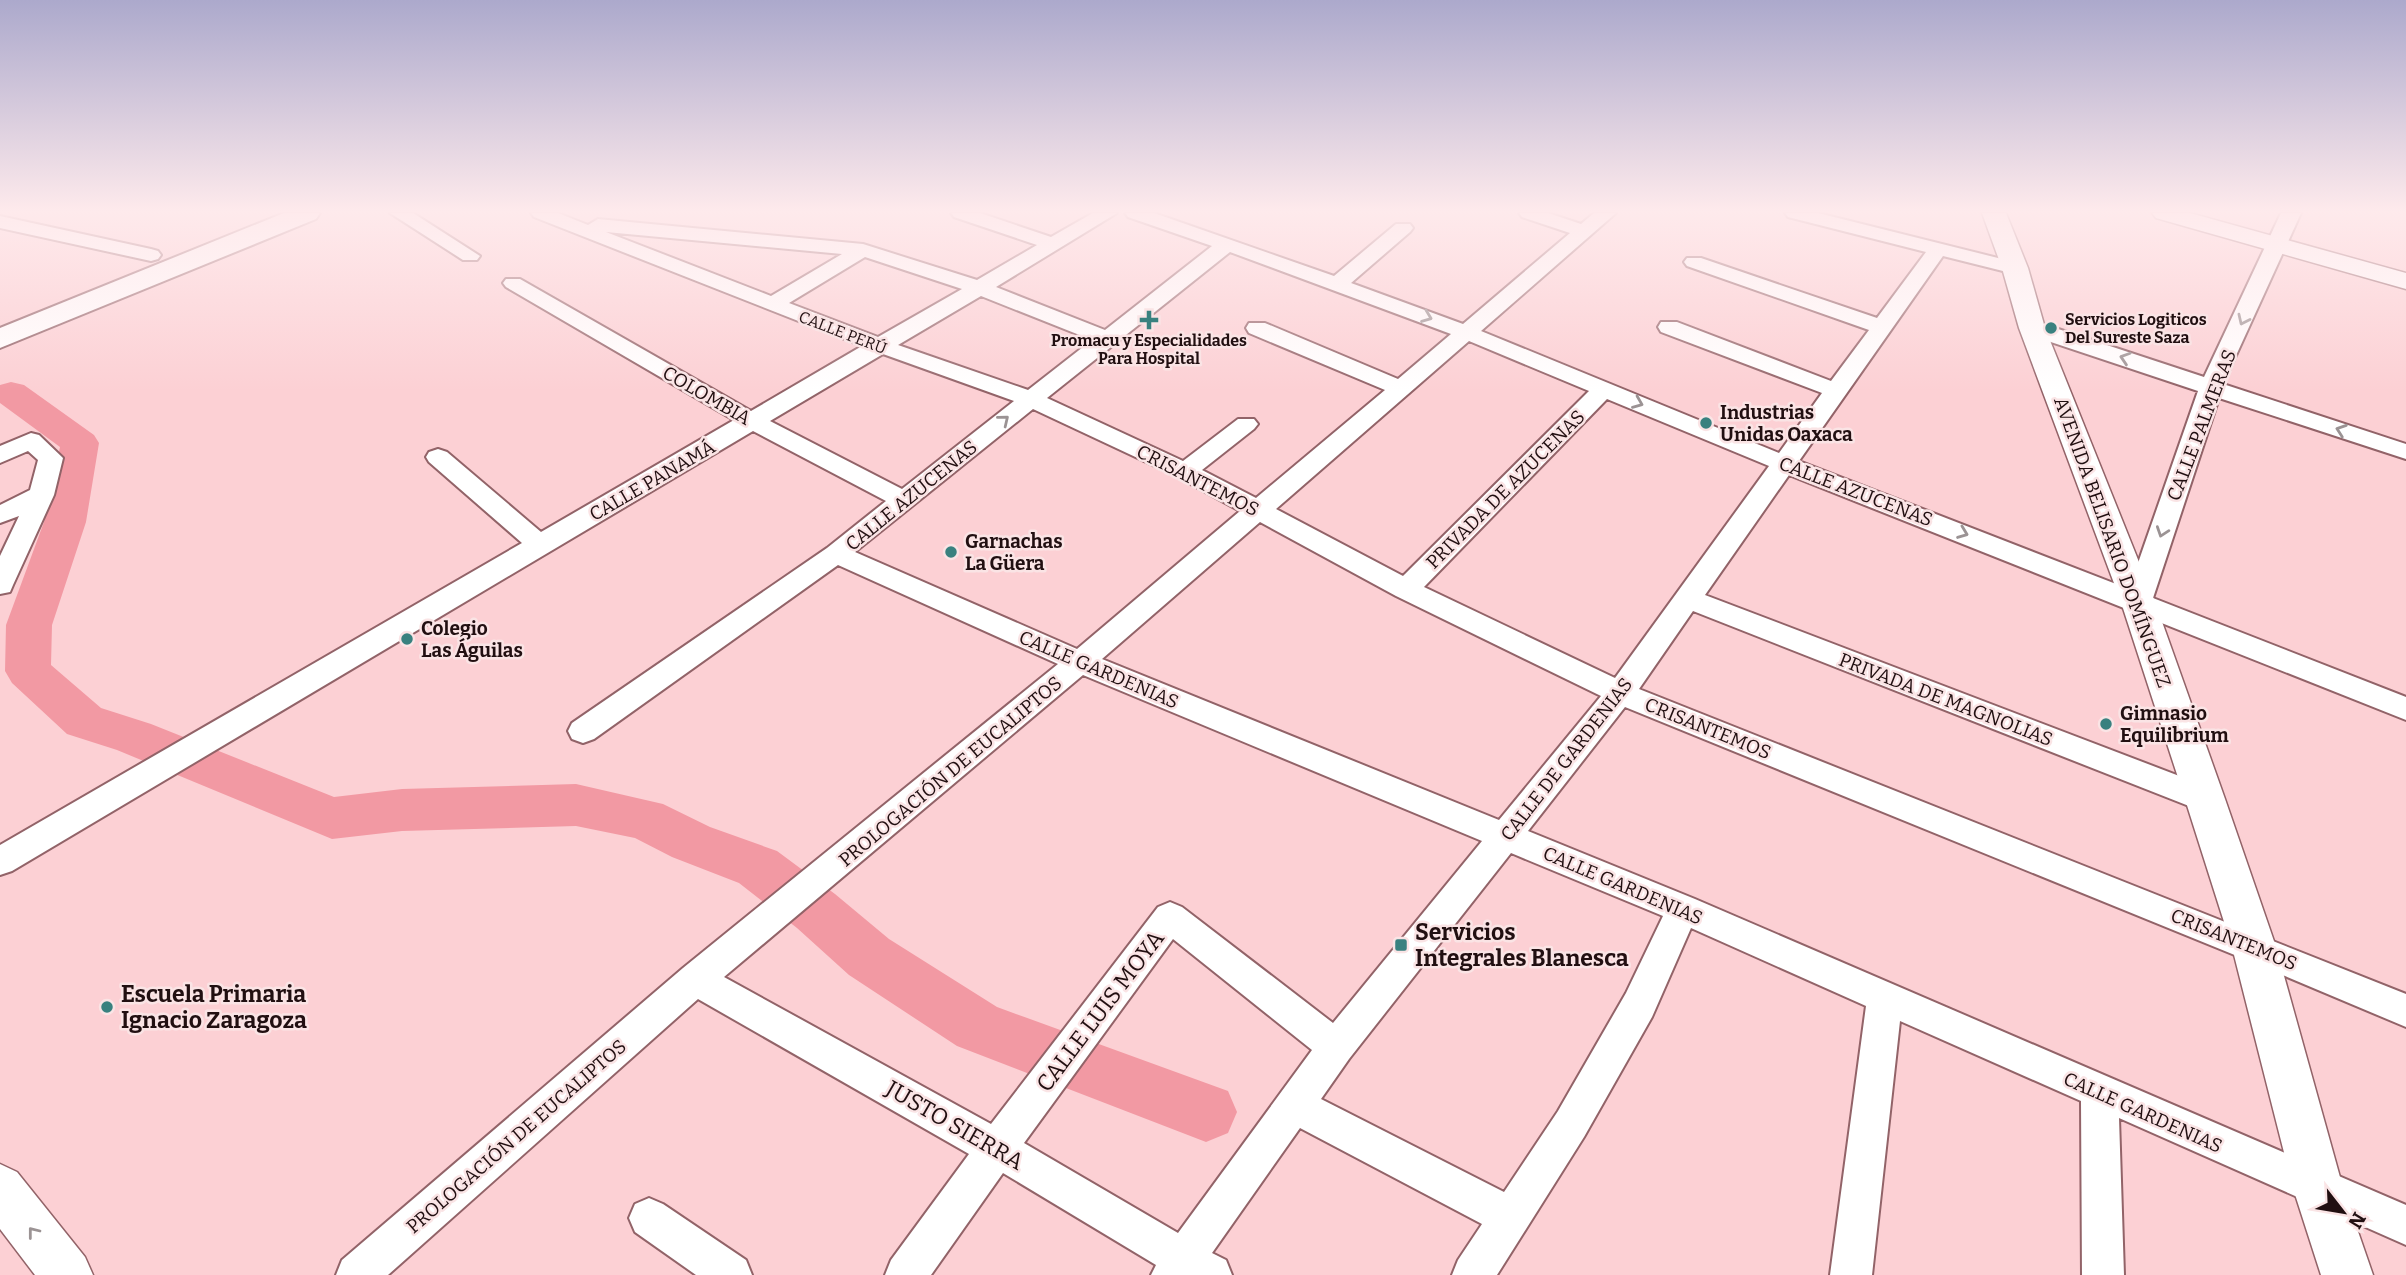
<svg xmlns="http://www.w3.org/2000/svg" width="2406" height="1275" viewBox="0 0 2406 1275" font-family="Bitter,serif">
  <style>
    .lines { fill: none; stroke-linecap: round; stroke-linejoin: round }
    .river { fill: #f299a3; fill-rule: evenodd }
    .minor-casing { stroke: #926368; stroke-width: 4 }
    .tertiary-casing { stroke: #926368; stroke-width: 3 }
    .primary-casing { stroke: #926368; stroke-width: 4 }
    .minor { fill: #fff; fill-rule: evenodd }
    .tertiary { fill: #fff; fill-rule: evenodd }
    .primary { fill: #fff; fill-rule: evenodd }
    .oneway { stroke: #9b9394 }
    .poi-dot { fill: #39817f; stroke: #fae4e5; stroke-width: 2.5 }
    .labels { text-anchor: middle; stroke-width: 5; stroke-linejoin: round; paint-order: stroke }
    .far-poi-label { font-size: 16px; font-weight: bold; fill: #210f11; stroke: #fae4e5; text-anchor: start }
    .far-street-label { font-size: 16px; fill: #210f11; stroke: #fae4e5 }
    .street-label { font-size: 19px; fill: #210f11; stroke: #fae4e5 }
    .poi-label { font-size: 19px; font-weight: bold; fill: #210f11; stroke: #fae4e5; text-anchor: start }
    .near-poi-label { font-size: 23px; font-weight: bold; fill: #210f11; stroke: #fae4e5; text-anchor: start }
    .near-street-label { font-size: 23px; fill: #210f11; stroke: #fae4e5 }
  </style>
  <rect width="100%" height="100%" fill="#fcd0d4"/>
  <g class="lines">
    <path class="river" d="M11,382L24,385L94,435L99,443L86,522L52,625L51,665L101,708L151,724L334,797L402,789L576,784L663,804L710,827L777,851L835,894L889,939L997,1007L1228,1091L1237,1112L1228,1133L1206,1142L957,1046L849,975L797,928L739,883L672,857L635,838L576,826L402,831L332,839L117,750L67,734L12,683L5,671L6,625L44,522L60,447L0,403V385Z"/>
    <defs>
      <path id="minor" d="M390,213H413L480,256L477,260H463Z
        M531,213H558L588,225L598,219L863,244L977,280L1037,245L954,217L951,213H980L1051,237L1093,213H1117L996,287L1105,330L1212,246L1128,217L1125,213H1154L1334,276L1396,224H1410L1413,228L1410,232L1351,283L1463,324L1570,233L1522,217L1519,213H1548L1581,224L1594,213H1616L1481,331L1779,453L1822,393L1661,332L1658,327L1661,322H1677L1831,381L1869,330L1687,266L1684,262L1687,258H1701L1877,318L1926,252L1788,217L1785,213H1818L2022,264L2025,268L2022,272L2015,274L1943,256L1799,461L2129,589L2198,391L2024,333L2021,328L2024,323H2040L2204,377L2281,213H2301L2223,384L2406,444V459L2219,398L2153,598L2406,697V720L1789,475L1705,595L2216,790L2221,799L2216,808L2205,812L2194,808L1693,611L1639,689L2406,994V1027L2242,958L1625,707L1528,831L1695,899L2406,1205V1245L2119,1118L2124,1275H2082L2081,1101L1900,1021L1872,1275H1830L1866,1006L1691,928L1652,1017L1584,1137L1497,1275H1452L1458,1260L1482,1224L1300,1128L1212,1253L1226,1260L1232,1275H1151L1156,1265L1003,1173L931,1275H885L891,1260L969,1154L698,999L388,1275H336L342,1260L683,968L1058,664L838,565L594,739L583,743L572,739L568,731L572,723L827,548L886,501L753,431L12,871L0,875V845L522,543L429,462L426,457L429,452L438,449L447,452L541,532L734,420L506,287L503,283L506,279H520L751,411L862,346L534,217ZM606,232L842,254L771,296ZM1230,252L1451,334L1398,379L1265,323H1249L1246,328L1249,333L1385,390L1256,498L1202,470L1254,429L1258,424L1254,419H1238L1183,461L1047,398ZM865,257L962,289L878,337L789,303ZM981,296L1092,340L1028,390L898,345ZM1469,341L1589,391L1403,576L1276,509ZM883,354L1014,401L902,489L770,421ZM1607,399L1769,466L1615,678L1424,587ZM1033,409L1176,476L1240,511L1077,649L855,552ZM1260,522L1396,596L1601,696L1499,820L1102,659ZM1083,675L1482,841L1333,1023L1182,907L1170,902L1158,907L991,1124L724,977ZM1511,853L1663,916L1626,993L1558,1111L1504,1192L1321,1099L1349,1059ZM1173,939L1312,1050L1178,1233L1024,1143Z
        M0,216L151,249L158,251L161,255L158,259L151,261L0,228Z
        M31,433L39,435L63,458L54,495L13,585L10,592L0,594V556L19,516L0,523V505L30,490L38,460L28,451L0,463V446Z
        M649,1198L663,1204L746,1260L752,1275H696L635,1232L629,1218L635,1204Z"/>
      <path id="tertiary" d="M1982,213H2006L2028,268L2045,328L2155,602L2225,799L2276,947L2343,1188L2373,1275H2321L2293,1188L2232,947L2185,799L2121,602L2019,328L2002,268Z
        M2152,213H2190L2406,273V289L2156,218Z
        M0,1164L17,1172L85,1257L93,1275H35L0,1229Z"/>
      <path id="primary" d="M284,213H320L316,219L0,348V328Z"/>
    </defs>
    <use href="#minor" class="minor-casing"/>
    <use href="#tertiary" class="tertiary-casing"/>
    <use href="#primary" class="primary-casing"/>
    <use href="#minor" class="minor"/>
    <use href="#tertiary" class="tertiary"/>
    <use href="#primary" class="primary"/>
  </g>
  <defs><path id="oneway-chevron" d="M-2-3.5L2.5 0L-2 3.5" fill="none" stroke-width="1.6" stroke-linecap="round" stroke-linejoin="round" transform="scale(1.75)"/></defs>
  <g class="oneway">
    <use href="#oneway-chevron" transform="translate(1427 317) rotate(21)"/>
    <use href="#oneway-chevron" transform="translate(2243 320) rotate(115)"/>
    <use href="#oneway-chevron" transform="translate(2125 358) rotate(-162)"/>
    <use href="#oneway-chevron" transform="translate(1638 403) rotate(22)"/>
    <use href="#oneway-chevron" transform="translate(1004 420) rotate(-39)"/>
    <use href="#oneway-chevron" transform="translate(2341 430) rotate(-161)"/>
    <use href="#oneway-chevron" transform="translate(2162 532) rotate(109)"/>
    <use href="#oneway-chevron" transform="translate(1963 533) rotate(21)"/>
    <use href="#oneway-chevron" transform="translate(33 1232) rotate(-128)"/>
  </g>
  <linearGradient id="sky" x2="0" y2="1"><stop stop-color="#aca9cc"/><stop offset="0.54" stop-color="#feeaec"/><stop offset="1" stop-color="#feeaec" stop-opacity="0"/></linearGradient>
  <rect width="2406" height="391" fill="url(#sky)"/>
  <g class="poi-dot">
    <path d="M1145.5 309.5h7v7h7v7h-7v7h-7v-7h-7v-7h7z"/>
    <circle cx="2051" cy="328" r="7"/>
    <circle cx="1706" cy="423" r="7"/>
    <circle cx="951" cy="552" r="7"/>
    <circle cx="407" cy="639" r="7"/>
    <circle cx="2106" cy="724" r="7"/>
    <rect x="1394" y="938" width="14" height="14" rx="3.5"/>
    <circle cx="107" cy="1007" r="7"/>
  </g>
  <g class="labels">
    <g class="far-poi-label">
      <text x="2065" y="325">Servicios Logiticos<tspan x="2065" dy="18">Del Sureste Saza</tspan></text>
      <text x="1149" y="346" text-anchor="middle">Promacu y Especialidades<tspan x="1149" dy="18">Para Hospital</tspan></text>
    </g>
    <g class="far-street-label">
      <text transform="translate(843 332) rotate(21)" y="6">CALLE PERÚ</text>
    </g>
    <g class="street-label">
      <text transform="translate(707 395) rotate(30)" y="7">COLOMBIA</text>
      <text transform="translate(2201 425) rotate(-69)" y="7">CALLE PALMERAS</text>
      <text transform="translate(652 480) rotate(-30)" y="7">CALLE PANAMÁ</text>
      <text transform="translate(1198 480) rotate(27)" y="7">CRISANTEMOS</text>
      <text transform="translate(1505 489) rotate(-45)" y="7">PRIVADA DE AZUCENAS</text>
      <text transform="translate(1856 491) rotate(21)" y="7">CALLE AZUCENAS</text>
      <text transform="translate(911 495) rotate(-39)" y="7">CALLE AZUCENAS</text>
      <text transform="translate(2113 542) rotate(70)" y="7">AVENIDA BELISARIO DOMÍNGUEZ</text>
      <text transform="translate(1099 669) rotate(23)" y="7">CALLE GARDENIAS</text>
      <text transform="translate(1946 699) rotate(21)" y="7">PRIVADA DE MAGNOLIAS</text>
      <text transform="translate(1708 728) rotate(22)" y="7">CRISANTEMOS</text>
      <text transform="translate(1566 759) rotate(-52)" y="7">CALLE DE GARDENIAS</text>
      <text transform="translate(950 771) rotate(-40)" y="7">PROLOGACIÓN DE EUCALIPTOS</text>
      <text transform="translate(1623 885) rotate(23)" y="7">CALLE GARDENIAS</text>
      <text transform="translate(2234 939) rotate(22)" y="7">CRISANTEMOS</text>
      <text transform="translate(2143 1112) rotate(24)" y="7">CALLE GARDENIAS</text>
      <text transform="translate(516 1136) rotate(-41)" y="7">PROLOGACIÓN DE EUCALIPTOS</text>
    </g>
    <g class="poi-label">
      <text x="1720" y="419">Industrias<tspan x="1720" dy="22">Unidas Oaxaca</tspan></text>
      <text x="965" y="548">Garnachas<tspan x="965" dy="22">La Güera</tspan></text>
      <text x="421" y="635">Colegio<tspan x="421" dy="22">Las Águilas</tspan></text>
      <text x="2120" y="720">Gimnasio<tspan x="2120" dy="22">Equilibrium</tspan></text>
    </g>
    <g class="near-poi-label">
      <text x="1415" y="940">Servicios<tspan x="1415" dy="26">Integrales Blanesca</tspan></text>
      <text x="121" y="1002">Escuela Primaria<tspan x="121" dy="26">Ignacio Zaragoza</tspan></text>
    </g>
    <g class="near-street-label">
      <text transform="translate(1100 1011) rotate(-53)" y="8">CALLE LUIS MOYA</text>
      <text transform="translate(955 1125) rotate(30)" y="8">JUSTO SIERRA</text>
    </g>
  </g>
  <g transform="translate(2343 1212) rotate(121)" stroke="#fae4e5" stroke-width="5" paint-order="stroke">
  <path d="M0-5L12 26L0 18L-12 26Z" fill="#210f11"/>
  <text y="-10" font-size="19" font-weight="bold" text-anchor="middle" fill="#210f11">N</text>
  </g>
</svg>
